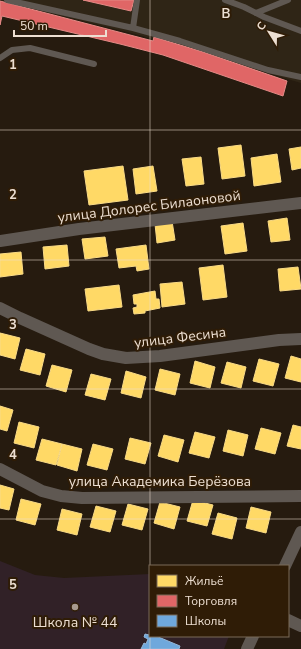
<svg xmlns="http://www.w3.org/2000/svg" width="301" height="649" viewBox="0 0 301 649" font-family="'Nunito Sans',sans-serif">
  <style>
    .industrial { fill: #2f2516 }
    .education { fill: #312127 }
    .homes { fill: #ffd966; stroke: #fadb86 }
    .shops { fill: #e06666; stroke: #e48a86 }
    .schools { fill: #6fa8dc; stroke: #95b8d9 }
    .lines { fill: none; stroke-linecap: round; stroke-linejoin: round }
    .service { stroke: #5f5852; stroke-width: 6 }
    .minor { stroke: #5f5852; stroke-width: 12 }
    .grid { fill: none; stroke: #eddfd2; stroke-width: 1; stroke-opacity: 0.55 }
    .poi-dot { fill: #a79a8e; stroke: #2f1c06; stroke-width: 1.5 }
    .labels { text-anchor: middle; stroke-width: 4; stroke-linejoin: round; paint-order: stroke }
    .street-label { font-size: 14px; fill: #eddfd2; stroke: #2f1c06 }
    .poi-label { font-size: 14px; fill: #eddfd2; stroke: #2f1c06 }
    .grid-label { font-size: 13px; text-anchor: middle; font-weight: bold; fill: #eddfd2; stroke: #2f1c06; stroke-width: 4; stroke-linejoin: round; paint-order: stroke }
  </style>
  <rect width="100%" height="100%" fill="#261b0f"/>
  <path class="industrial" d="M2,0H301V83L139,35L1,1Z"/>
  <path class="education" d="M0,561L35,575L64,578L150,574V636H229L224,649H0Z"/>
  <path class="homes" d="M241,145L245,176L222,179L218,148Z
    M301,147V168L292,170L289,149Z
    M277,154L281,182L254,186L251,158Z
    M201,157L204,184L186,186L182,159Z
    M123,166L128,200L89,205L84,171Z
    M153,166L157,191L136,194L133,169Z
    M287,218L290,240L271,242L268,221Z
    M172,221L175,240L157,243L155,224Z
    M243,223L247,251L225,254L221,226Z
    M105,237L108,256L85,259L82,239Z
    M67,245L69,266L45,269L43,247Z
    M146,245L149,269L137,271L136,266L119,268L116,249Z
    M21,252L23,274L0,277V254Z
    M223,265L227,297L203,300L199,268Z
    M298,267L301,289L280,291L278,269Z
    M182,282L185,304L162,307L160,284Z
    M119,285L122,307L88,311L85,289Z
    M155,291L156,299H159L160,308L145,311V313L134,314L133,308L137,307V304H134L133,295Z
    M0,333L20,338L15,359L0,355Z
    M26,349L45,354L40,375L20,370Z
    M291,356L301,359V382L285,378Z
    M259,359L279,364L273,386L253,381Z
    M195,361L215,367L210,388L190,383Z
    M227,362L246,367L241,388L221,383Z
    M52,365L72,370L66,392L46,386Z
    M160,369L180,374L175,395L155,390Z
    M126,371L146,377L141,398L121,393Z
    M91,374L111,379L105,400L85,395Z
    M0,406L13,410L7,431L0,429Z
    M19,422L39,427L34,448L14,443Z
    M293,425L301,427V449L287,446Z
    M261,428L281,433L275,454L255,449Z
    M228,430L248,435L243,456L223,451Z
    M195,432L215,437L209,458L189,453Z
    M164,435L184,440L178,462L158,456Z
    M130,438L151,443L145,464L125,459Z
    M42,439L62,444L56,465L36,460Z
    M62,444L82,449L77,471L57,465Z
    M93,444L113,449L107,470L87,465Z
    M0,485L14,489L9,510L0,508Z
    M21,499L41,504L35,525L16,520Z
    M193,500L213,505L207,526L187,521Z
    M160,502L180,507L174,529L154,523Z
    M128,504L148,509L142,530L122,525Z
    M96,506L116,511L110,532L90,527Z
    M251,507L271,512L266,533L246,528Z
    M62,509L82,514L77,535L57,530Z
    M218,513L237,518L232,539L212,534Z"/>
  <path class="shops" d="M83,0H134L131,11Z
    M0,1L153,41L154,37L203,52L287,81L283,96L163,55L120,44L2,16L0,25Z"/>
  <path class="schools" d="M150,633V636H156L180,646L179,649H141L144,643L146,644L148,639L144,637L145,634L149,635Z"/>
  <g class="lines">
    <path class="service" d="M7,0L133,28
      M137,0L133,28L180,41L268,70L301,77
      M225,0L244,7L264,17L301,31
      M256,13L288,0
      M0,58L12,50L30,48L94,64"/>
    <path class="minor" d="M0,241L79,229L301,203
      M0,308L20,318L89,349L103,354L126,358L160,356L279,340L301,339
      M0,469L42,491L61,496L82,498L301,496
      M285,566L301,532
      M288,620L301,626
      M247,649L253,636"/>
  </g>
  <path class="grid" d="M150,0V566M0,130H301M0,260H301M0,389H301M0,519H301M150,636V649"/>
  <circle class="poi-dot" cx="75" cy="607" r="4"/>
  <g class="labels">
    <g class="street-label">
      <text transform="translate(149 206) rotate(-7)" y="5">улица Долорес Билаоновой</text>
      <text transform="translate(180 337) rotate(-7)" y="5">улица Фесина</text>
      <text x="160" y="486">улица Академика Берёзова</text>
    </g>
    <g class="poi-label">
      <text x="75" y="627">Школа № 44</text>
    </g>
  </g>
  <g class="grid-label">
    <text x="226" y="18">B</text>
    <text x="13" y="69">1</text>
    <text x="13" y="199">2</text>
    <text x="13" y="329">3</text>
    <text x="13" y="459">4</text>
    <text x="13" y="589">5</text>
  </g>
  <rect x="149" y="565" width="140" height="72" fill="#2f1c06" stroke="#7b6a58"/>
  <rect x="157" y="575" width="20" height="12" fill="#ffd966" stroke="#7b6a58"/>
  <text x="185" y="585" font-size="12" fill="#eddfd2">Жильё</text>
  <rect x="157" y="595" width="20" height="12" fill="#e06666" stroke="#7b6a58"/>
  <text x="185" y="605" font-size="12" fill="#eddfd2">Торговля</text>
  <rect x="157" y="615" width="20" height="12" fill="#6fa8dc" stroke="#7b6a58"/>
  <text x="185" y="625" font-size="12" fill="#eddfd2">Школы</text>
  <g transform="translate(269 32) rotate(307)" stroke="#2f1c06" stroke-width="3" paint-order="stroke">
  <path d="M0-3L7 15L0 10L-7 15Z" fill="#eddfd2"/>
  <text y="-6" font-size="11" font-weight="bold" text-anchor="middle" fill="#eddfd2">С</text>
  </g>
  <path d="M14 30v6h92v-6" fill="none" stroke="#eddfd2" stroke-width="2"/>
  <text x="20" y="30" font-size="12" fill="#eddfd2" stroke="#2f1c06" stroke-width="3" paint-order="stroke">50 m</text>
</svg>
